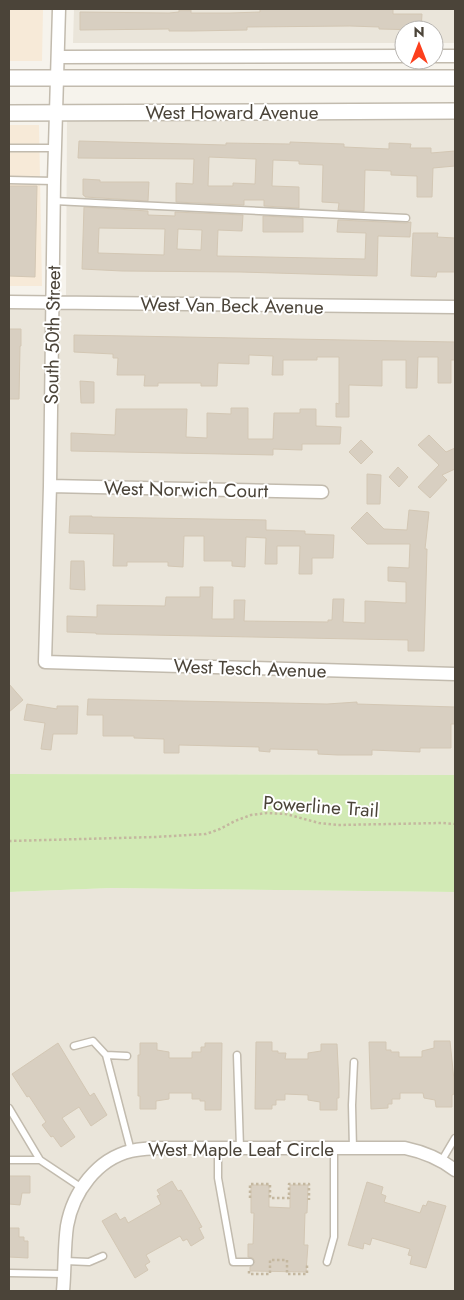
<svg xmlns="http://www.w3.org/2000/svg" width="464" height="1300" viewBox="0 0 464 1300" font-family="Jost,sans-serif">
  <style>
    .residential { fill: #eae5da }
    .commercial { fill: #f7ead8 }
    .green { fill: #d2eab5 }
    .building { fill: #d8cfc1; stroke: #d3c7b4; fill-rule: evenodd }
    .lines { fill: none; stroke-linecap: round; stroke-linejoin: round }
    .service-casing { stroke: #c2bbae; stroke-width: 9 }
    .minor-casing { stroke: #c2bbae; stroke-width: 15 }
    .tertiary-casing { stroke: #c2bbae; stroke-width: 18 }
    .path { stroke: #c4b79f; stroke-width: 2.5; stroke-dasharray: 2.5 2.5; stroke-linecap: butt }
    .service { stroke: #fff; stroke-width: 6 }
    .minor { stroke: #fff; stroke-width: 12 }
    .tertiary { stroke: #fff; stroke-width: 15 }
    .labels { text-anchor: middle; stroke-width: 4; stroke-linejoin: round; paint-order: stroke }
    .street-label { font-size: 19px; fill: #4b4439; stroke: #fff }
  </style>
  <rect width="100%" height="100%" fill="#f6f3ec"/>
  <path class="residential" d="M74,9H455V43H434V30H404V43H73Z
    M455,120V775L9,774V296L66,295L67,121Z
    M112,888L455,892V1291H9V892Z"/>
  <path class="commercial" d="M9,9H43L42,61H9Z
    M9,125H39L42,286H9Z"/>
  <path class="green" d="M9,774L455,775V892L112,888L9,892Z"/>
  <path class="building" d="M260,9H393V14H422L421,30L379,29V27L350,26L247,27V30L191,31H169V29L80,30V12L169,13L179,12V10H191V13H230L260,12Z
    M79,141L226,145V143L290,144V142L344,144V147L389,149V143L411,144L410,148H431V153L455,151V166L433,168L432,197H417V176L391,175V171L365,170L364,211L338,210L339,203L322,202L323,165L299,164V161L273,160L272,186L299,187V208L264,206V200H244V205L176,202V183L193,184L194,159L78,158ZM209,157L256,159L255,184L233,183V186H208Z
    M83,179L100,180V182H149L148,201L85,197V196L83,195Z
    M9,186H37L35,277L9,276Z
    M84,207L148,211V215L175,216V212L243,215L242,231L218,230L217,256L365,259L366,233L337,232L338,220L406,223L411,222L410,237L378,236L377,276L240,272L122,271L82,269ZM99,228L165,229L164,255L98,253ZM178,229L202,230L201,250L177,249Z
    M263,216L303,218V232H263Z
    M413,233H438L437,237L455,238V272H437L436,277L411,276Z
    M9,329H21V346H20L19,399H9Z
    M74,335L455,342V360H451V383H438V357H418L417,388H406V360H382V386L349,385V417H336V403L339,404V357H317V360H283V375H272L273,356L249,355V364L218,363L217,386H201V383H158V386H144L145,375H117L118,358H113V354L74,352Z
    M80,381L94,382V403H81Z
    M231,408H248V439H273L274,413H300V409H316V426L341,427L340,444H302V450L273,449V455L71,451V433L115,435L116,409H187L186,437L207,438V413L231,414Z
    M429,435L446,452L455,448V469L442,475L447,480L430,498L418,487L439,465L418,445Z
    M361,440L373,452L361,464L349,452Z
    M398,467L408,477L399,487L389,477Z
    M367,474L381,475L380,504H367Z
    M409,510L429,512L425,549H427L424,651H408V640L96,634V633L67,632V616L97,617V605L165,606L166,597H200V587H213L212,619H234V600H245L244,621L328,622V620H332L333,599H344L343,622L365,623V601L406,603V582L388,581V567L409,568L410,544H367L351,528L367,512L384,529L407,530Z
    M70,516H92V517L266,520V530L305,531V534L334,535L333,558H312V574H299L300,546H277V564H265L266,538L246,537L245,567L232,566V561H204V536H184L183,567L168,566V562H127V566H113L114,534L69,533Z
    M71,561H84L85,590L70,589Z
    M9,684L23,700L9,712Z
    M88,699L327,704L357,702V704L455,707V724H451V748H420V752L372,750V755H338L318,754V750L270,749V752L259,751V747L179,745V753H164V739L134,738V736H103V715H87Z
    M27,704L57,709V706H78L77,734H53L51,750L41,749L45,723L24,720Z
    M434,1041H450L454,1080V1094L452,1095V1107H436L435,1100L424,1098L423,1093H400V1099H392V1104H388V1108L371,1109L369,1042H386V1050H391V1052H399V1057H422V1051L434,1048Z
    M256,1042H272V1051H278V1053H286L285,1059H308V1053L321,1051V1044H337L339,1084V1098H337V1110H320V1102L308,1100V1095L285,1094V1100H276V1105H272V1109H255Z
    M58,1043L90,1096L94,1093L107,1115L91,1126L79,1107L62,1118L75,1137L61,1147L53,1136L51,1137L42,1125L46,1122L29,1096L27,1097L12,1074Z
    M140,1043H157V1050L169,1052V1058H192V1052H201V1047H205V1043H222L221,1110H205V1101H200V1099H192V1093H169V1099L156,1101V1109H140V1096H138V1055H140Z
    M9,1176H30V1193H22L20,1205L9,1204Z
    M172,1181L178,1191L181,1190L188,1202L202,1227L199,1228L204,1238L191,1246L187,1239L183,1241L180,1236L146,1255L150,1262L145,1265L148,1270L135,1278L102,1221L116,1213L120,1220L125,1217L128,1223L161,1204L157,1196L160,1195L157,1190Z
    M367,1182L383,1187L381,1194L386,1196L384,1202L420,1213L423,1205L426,1206L428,1201L446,1206L426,1268L410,1264L412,1256L408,1255L410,1249L372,1238L370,1245L364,1243L363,1249L348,1245Z
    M251,1185H269V1207L290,1208V1185H308L307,1213H305L304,1245H308L306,1272L250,1271V1267L255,1262L253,1258L248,1257V1244H253L254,1213H251Z
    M9,1228H19V1237H24V1241H28V1258L9,1257Z"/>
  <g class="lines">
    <defs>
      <path id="service" d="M9,148H55
        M9,180L54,181
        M54,201L406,218
        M74,1046L93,1041L106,1055L131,1151
        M106,1055L127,1056
        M237,1055L240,1148
        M9,1108L40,1160L82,1188
        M218,1147V1178L233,1262H250
        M353,1149L352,1105L354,1062
        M9,1160H40
        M442,1160L455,1138
        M65,1261L89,1262L103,1256
        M327,1262L334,1237V1149
        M9,1273L64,1274"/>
      <path id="minor" d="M59,9L54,181L50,486L45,662L455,674
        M434,56H455
        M59,57L404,56
        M9,302L455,307
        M50,486L322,492
        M63,1291C65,1270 64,1247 67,1226C73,1192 97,1159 131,1151C139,1149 147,1149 154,1148H405C424,1152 439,1158 455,1170"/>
      <path id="tertiary" d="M9,78H455
        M9,113L455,111"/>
    </defs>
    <use href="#service" class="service-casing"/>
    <use href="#minor" class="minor-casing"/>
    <use href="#tertiary" class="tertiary-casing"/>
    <path class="path" d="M9,841L155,837L206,834L220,829L235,821L251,815L267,813L286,814L319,823L338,825L442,823L455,824
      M250,1198V1184H270V1198H289V1184H309V1200
      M249,1271V1274H270V1260H287V1274H307V1265"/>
    <use href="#service" class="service"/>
    <use href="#minor" class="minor"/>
    <use href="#tertiary" class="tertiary"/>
  </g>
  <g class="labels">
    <g class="street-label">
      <text x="232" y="119">West Howard Avenue</text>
      <text transform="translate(232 305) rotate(1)" y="7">West Van Beck Avenue</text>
      <text transform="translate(52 335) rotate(-89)" y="7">South 50th Street</text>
      <text transform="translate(186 489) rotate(1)" y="7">West Norwich Court</text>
      <text transform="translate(250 668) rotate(2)" y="7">West Tesch Avenue</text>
      <text transform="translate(321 806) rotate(4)" y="7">Powerline Trail</text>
      <text x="241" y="1156">West Maple Leaf Circle</text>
    </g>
  </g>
  <rect width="464" height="1300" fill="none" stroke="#4b4439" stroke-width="20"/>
  <g transform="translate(419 45)"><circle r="24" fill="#ffffff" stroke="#b7b4b0"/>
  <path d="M0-4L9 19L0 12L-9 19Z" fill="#fc3f1d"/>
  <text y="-8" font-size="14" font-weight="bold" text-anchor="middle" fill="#4b4439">N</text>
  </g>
</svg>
